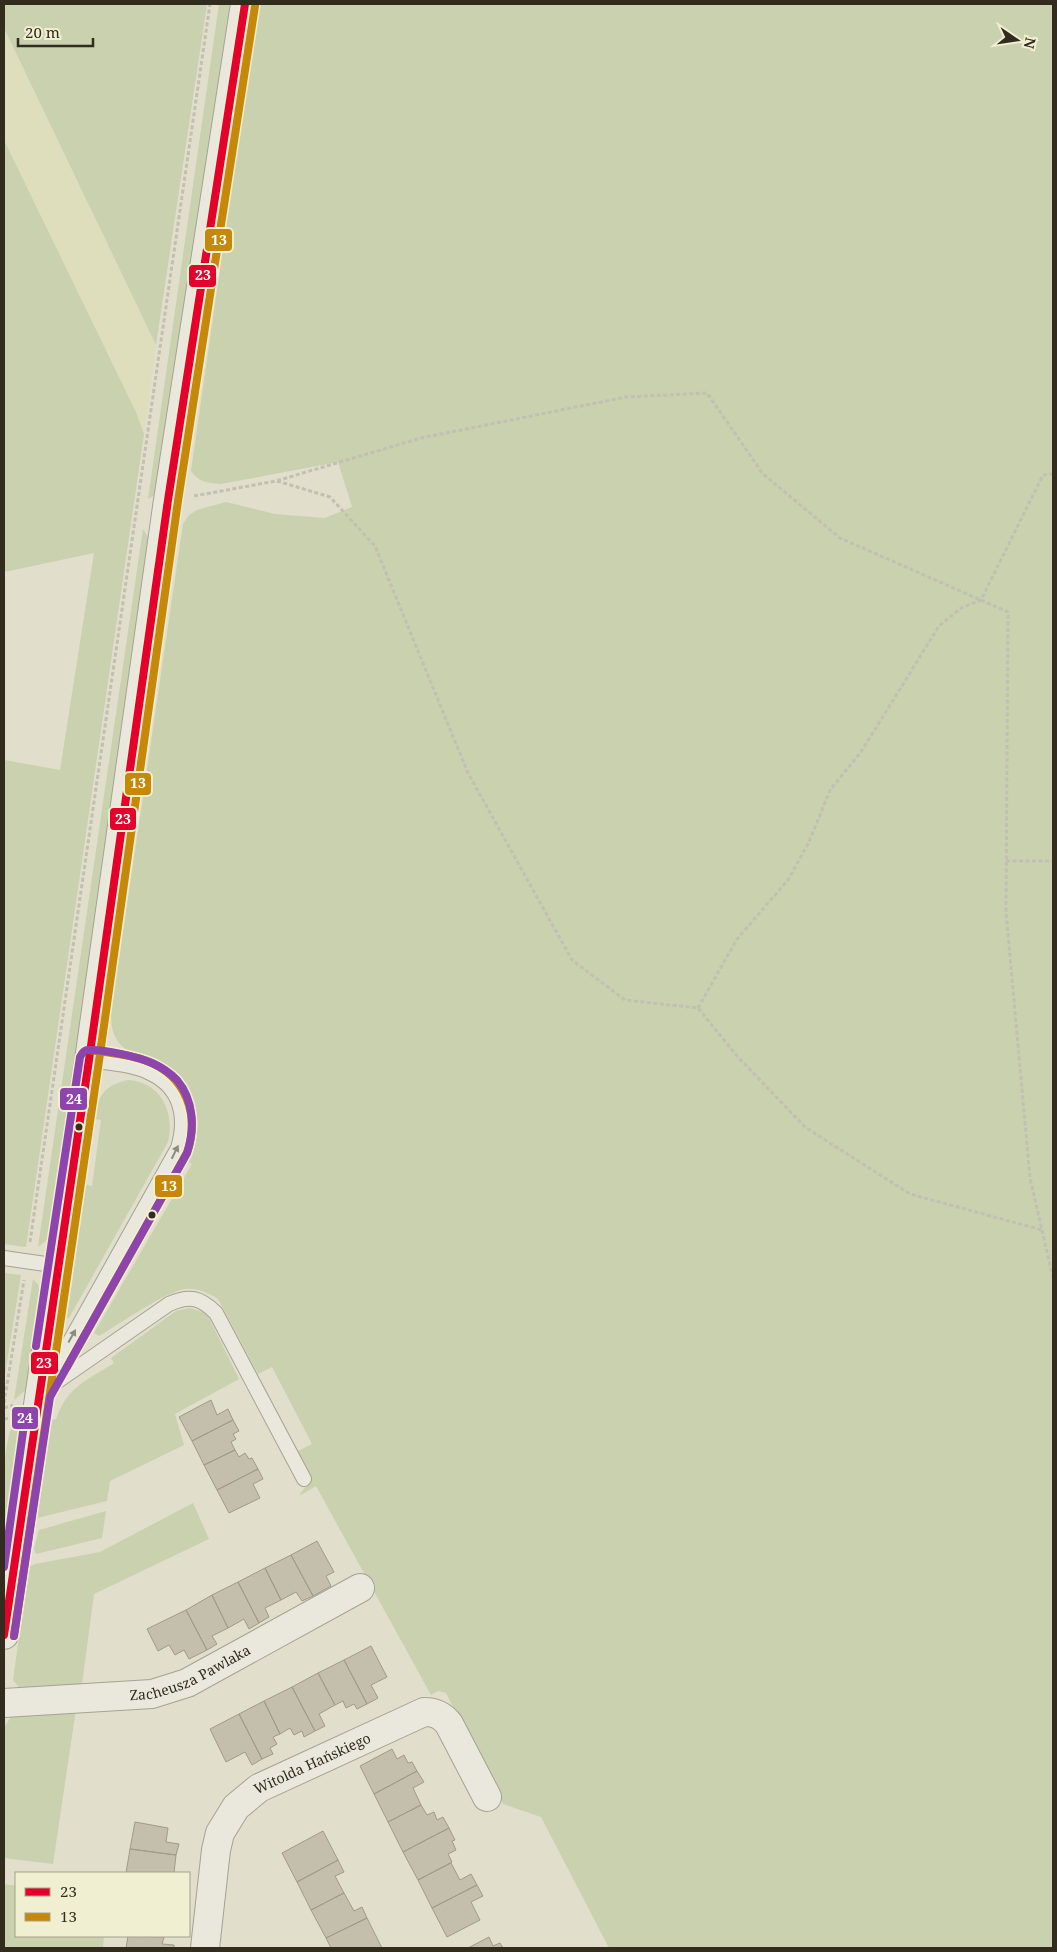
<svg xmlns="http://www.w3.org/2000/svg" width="1057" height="1952" viewBox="0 0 1057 1952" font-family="'Noto Serif',serif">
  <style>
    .farmland { fill: #dedebd }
    .green { fill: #cad1af }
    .building { fill: #c4beac; stroke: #a09a8b }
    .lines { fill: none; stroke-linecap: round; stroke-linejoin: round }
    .lane-casing { stroke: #a6a294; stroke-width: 16 }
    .street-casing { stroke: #a6a294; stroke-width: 30 }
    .path { stroke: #c2bfb3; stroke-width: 3; stroke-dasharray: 4 2.5; stroke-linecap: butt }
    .lane { stroke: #eae8dc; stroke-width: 14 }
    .street { stroke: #eae8dc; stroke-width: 28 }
    .bus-1-casing { stroke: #f1efd1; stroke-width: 11 }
    .bus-2-casing { stroke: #f1efd1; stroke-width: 11 }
    .bus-3-casing { stroke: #f1efd1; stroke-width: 11 }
    .bus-1 { stroke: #e4002b; stroke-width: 8 }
    .bus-2 { stroke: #c68808; stroke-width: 8 }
    .bus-3 { stroke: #8e44ad; stroke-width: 8 }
    .oneway { fill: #8e8a7d }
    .bus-dot { fill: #322c1e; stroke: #f1efd1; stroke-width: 2 }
    .labels { text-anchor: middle; stroke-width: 4.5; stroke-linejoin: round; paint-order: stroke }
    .street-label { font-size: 14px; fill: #322c1e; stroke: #f1efd1 }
    .line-badge { stroke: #f1efd1; stroke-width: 2 }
    .badge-label { font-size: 14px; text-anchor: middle; font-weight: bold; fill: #fff }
  </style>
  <rect width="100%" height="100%" fill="#e1decb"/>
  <path class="farmland" d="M4,28L156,345L144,434L136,412L4,140Z"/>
  <path class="green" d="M4,4H207L156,345L4,28Z
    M219,4H230L161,479C159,489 157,495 148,499Z
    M258,4H1053V1948H609L541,1817L503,1804L446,1693L438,1691L431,1695L316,1486L299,1496L311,1478L296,1452L312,1444L272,1367L258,1374L218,1299C208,1293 198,1288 185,1289C166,1291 118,1325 99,1336L94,1333L192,1164L185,1160C188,1155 192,1149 194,1143C205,1111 185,1076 156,1063C146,1058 131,1055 122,1046C113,1038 111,1026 111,1014L183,524L189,515L197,510L226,502L275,514L325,518L352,507L338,462L221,484C207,483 199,482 191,471Z
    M4,140L136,412L144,434L26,1247L4,1244V760L60,770L94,553L4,572Z
    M143,529L149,538L150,543L50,1231L48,1239L38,1247Z
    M128,1080C161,1082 175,1112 168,1142L69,1318H67L86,1185L92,1186L101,1120L96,1119C98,1094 104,1086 128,1080Z
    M4,1273L21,1275L4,1381Z
    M33,1279L38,1284L41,1297L27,1389L14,1400Z
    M190,1308L203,1312L208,1316L239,1379L175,1414L184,1445L110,1481L107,1501L37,1518L52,1420L56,1419C68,1386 86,1381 114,1363L111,1358L176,1311Z
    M14,1423H22L4,1546C4,1518 0,1445 14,1423Z
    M193,1503L209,1539L94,1594L82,1684L155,1679L157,1683L22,1691L13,1680L29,1567L35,1564L100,1552Z
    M106,1511L102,1538L36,1554L34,1549L39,1530Z
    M76,1709L53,1864L4,1858V1737L5,1726L14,1712Z
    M4,1884L16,1886V1936H104L103,1948H4Z"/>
  <path class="building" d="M211,1400L217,1415L228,1409L233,1420L192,1441L179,1417Z
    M233,1420L239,1431L233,1434L236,1439L231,1442L235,1450L204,1465L192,1441Z
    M235,1450L239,1457L245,1453L249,1459L252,1458L258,1469L217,1490L204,1465Z
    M258,1469L263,1479L253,1484L260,1498L229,1513L217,1490Z
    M317,1541L334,1572L326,1576L331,1586L313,1596L291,1555Z
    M291,1555L313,1596L302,1601L296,1592L281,1600L265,1568Z
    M265,1568L281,1600L265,1608L269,1617L259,1623L238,1582Z
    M238,1582L259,1623L249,1629L244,1619L228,1628L212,1595Z
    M212,1595L228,1628L212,1636L217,1644L207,1650L186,1610Z
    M186,1610L207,1650L189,1659L184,1650L175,1655L169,1645L158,1651L147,1629Z
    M371,1646L387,1677L371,1685L378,1698L367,1704L344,1660Z
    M344,1660L367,1704L357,1709L354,1704L346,1708L343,1701L335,1705L318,1673Z
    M318,1673L335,1705L319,1714L325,1726L315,1731L292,1687Z
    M292,1687L315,1731L304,1737L302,1731L294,1735L290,1728L280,1734L264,1701Z
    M264,1701L280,1734L273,1737L277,1744L270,1748L273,1754L262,1759L239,1714Z
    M239,1714L262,1759L252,1765L245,1752L226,1762L210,1729Z
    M392,1749L397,1759L404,1755L408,1763L412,1762L417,1771L374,1794L360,1766Z
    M417,1771L424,1782L413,1788L421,1805L388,1822L374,1794Z
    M421,1805L427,1815L434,1812L437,1820L443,1817L449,1828L403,1852L388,1822Z
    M135,1822L168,1828L166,1842L179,1844L176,1855L130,1849Z
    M449,1828L455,1840L452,1841L456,1850L448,1854L452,1862L418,1880L403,1852Z
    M323,1831L338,1860L297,1882L282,1853Z
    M130,1849L176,1855L174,1873H126Z
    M338,1860L344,1872L335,1876L344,1893L311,1910L297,1882Z
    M451,1863L460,1880L471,1874L477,1885L432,1908L418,1880Z
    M477,1885L483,1896L471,1902L480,1920L447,1937L432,1908Z
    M344,1893L354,1911L362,1907L367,1918L326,1938L311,1910Z
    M367,1918L382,1948H331L326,1938Z
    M128,1936L164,1937L162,1944L174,1945V1948H126Z
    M489,1937L493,1946L500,1943L503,1948H468Z"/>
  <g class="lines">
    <defs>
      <path id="lane" d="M4,1258L59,1266
        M50,1377L178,1148C187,1118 182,1088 150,1073C132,1064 109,1063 89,1060
        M42,1392L169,1304C189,1295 200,1297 216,1313L304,1479"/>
      <g id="street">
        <path d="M4,1635L89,1060L168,500L245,4"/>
        <path id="s1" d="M4,1703L152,1694L187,1683L360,1588"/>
        <path id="s2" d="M205,1948L216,1850L220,1833L236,1807L259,1788L424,1712C435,1712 442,1715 449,1724L487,1797"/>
      </g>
    </defs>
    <use href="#lane" class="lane-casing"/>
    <use href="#street" class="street-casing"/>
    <path class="path" d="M277,481L330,497L375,546L468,773L572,960L625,1000L698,1008L737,1056L805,1127L910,1194L1042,1230
      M194,496L276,481L421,438L626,397L707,393L763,474L840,538L1008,612L1006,912L1030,1178L1053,1278
      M1006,861H1053
      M698,1008L737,939L788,880L809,842L830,790L861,752L939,626L961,608L981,600L1043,475L1053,474
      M30,1242L210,4
      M4,1403L24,1280
      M4,1408L13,1405
      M4,1419L11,1418"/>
    <use href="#lane" class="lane"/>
    <use href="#street" class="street"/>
    <defs>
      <path id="bus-1" d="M4,1635L89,1060L168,500L245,4"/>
      <path id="bus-2" d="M67,1367L187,1153C200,1115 186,1076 147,1061C129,1054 109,1053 90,1050
        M14,1636L99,1061L178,501L255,6"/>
      <path id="bus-3" d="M4,1567L25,1418
        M14,1636L50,1397L187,1153C195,1129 194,1100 177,1080C170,1073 161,1067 152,1063C138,1057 104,1049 88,1050C84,1050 82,1053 80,1057L36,1346"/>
    </defs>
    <use href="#bus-1" class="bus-1-casing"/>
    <use href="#bus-2" class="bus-2-casing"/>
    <use href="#bus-3" class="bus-3-casing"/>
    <use href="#bus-1" class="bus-1"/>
    <use href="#bus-2" class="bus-2"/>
    <use href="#bus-3" class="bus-3"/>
  </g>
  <defs><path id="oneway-solid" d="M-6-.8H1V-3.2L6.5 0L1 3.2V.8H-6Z" transform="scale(1.25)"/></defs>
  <g class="oneway">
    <use href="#oneway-solid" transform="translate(175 1152) rotate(-64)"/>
    <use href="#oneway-solid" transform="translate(72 1336) rotate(-61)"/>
  </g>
  <g class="bus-dot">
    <circle cx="79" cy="1127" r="4.5"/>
    <circle cx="152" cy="1215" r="4.5"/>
  </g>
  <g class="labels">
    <g class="street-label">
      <text dy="5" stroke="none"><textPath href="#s1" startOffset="191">Zacheusza Pawlaka</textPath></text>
      <text dy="5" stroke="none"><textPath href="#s2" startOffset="235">Witolda Hańskiego</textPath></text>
    </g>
  </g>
  <g class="line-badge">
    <rect x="204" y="228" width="29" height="24" rx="5" fill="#c68808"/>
    <rect x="188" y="264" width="29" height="24" rx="5" fill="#e4002b"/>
    <rect x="124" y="772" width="28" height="24" rx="5" fill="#c68808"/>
    <rect x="109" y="807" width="28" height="24" rx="5" fill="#e4002b"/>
    <rect x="59" y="1087" width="29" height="24" rx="5" fill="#8e44ad"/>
    <rect x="154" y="1174" width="29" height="24" rx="5" fill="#c68808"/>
    <rect x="30" y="1351" width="29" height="24" rx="5" fill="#e4002b"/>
    <rect x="11" y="1406" width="28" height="24" rx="5" fill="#8e44ad"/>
  </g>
  <g class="badge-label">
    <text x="219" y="245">13</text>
    <text x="203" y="280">23</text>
    <text x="138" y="788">13</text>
    <text x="123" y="824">23</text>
    <text x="74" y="1104">24</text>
    <text x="169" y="1191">13</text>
    <text x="44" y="1368">23</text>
    <text x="25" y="1423">24</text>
  </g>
  <rect width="1057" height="1952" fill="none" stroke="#322c1e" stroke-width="10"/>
  <rect x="15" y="1872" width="175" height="65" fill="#f1efd1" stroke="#a5a189"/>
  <rect x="25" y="1888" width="25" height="8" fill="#e4002b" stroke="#a5a189"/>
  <text x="60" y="1897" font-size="15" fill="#322c1e">23</text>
  <rect x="25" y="1913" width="25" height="8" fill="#c68808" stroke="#a5a189"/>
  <text x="60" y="1922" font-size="15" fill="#322c1e">13</text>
  <g transform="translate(1017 40) rotate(103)" stroke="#f1efd1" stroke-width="4" paint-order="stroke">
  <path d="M0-4L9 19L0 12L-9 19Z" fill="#322c1e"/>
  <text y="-8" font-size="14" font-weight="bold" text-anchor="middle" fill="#322c1e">N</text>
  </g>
  <path d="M18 38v8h75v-8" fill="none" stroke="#322c1e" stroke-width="2.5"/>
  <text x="25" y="38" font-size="15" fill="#322c1e" stroke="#f1efd1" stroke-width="4" paint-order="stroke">20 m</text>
</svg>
